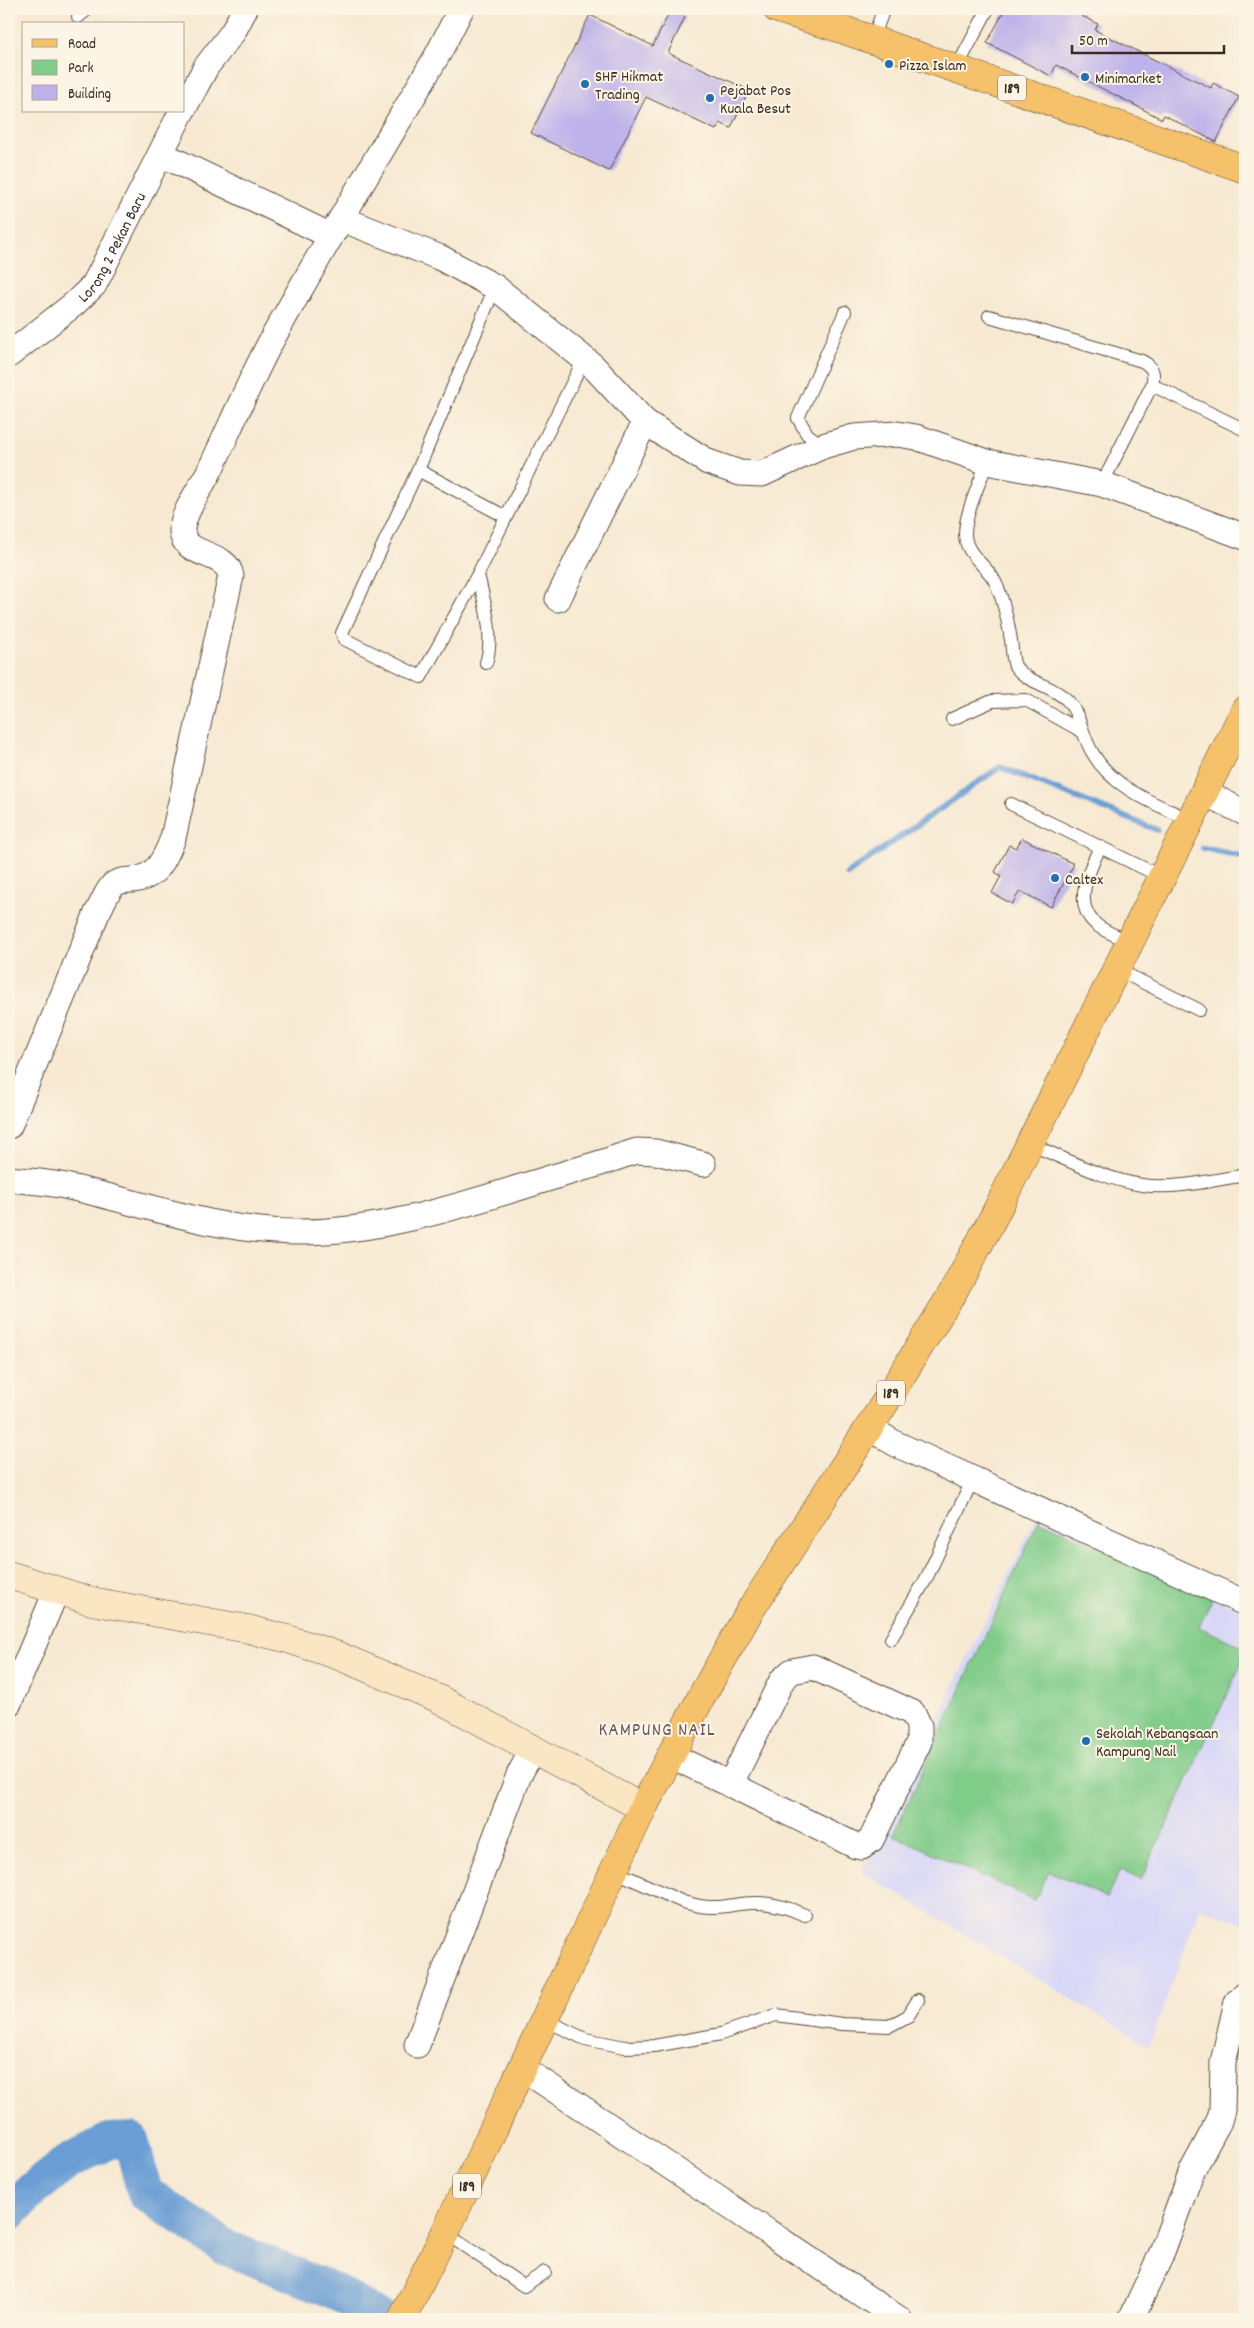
<svg xmlns="http://www.w3.org/2000/svg" width="1254" height="2328" viewBox="0 0 1254 2328" font-family="Dekko,sans-serif">
  <style>
    .built { fill: #d8d7f8 }
    .green { fill: #80cc89; stroke: #5e7b54 }
    .lines { fill: none; stroke-linecap: round; stroke-linejoin: round }
    .stream { stroke: #699dd4; stroke-width: 6 }
    .river { stroke: #699dd4; stroke-width: 36 }
    .building { fill: #beb2ea }
    .lane-casing { stroke: #574739; stroke-width: 14 }
    .street-casing { stroke: #574739; stroke-width: 27 }
    .secondary-casing { stroke: #574739; stroke-width: 29 }
    .primary-casing { stroke: #574739; stroke-width: 29 }
    .lane { stroke: #fff; stroke-width: 12 }
    .street { stroke: #fff; stroke-width: 25 }
    .secondary { stroke: #fbe6c4; stroke-width: 28 }
    .primary { stroke: #f5c16b; stroke-width: 28 }
    .poi-dot { fill: #1f6fb2; stroke: #fcf5e5; stroke-width: 2 }
    .labels { text-anchor: middle; stroke-width: 4; stroke-linejoin: round; paint-order: stroke }
    .shield { fill: #fcf5e5; stroke: #75675a; stroke-width: 1 }
    .shield-label { font-size: 15px; font-weight: bold; fill: #3b2a1e }
    .poi-label { font-size: 16px; fill: #3b2a1e; stroke: #fcf5e5; text-anchor: start }
    .street-label { font-size: 16px; fill: #3b2a1e; stroke: #fcf5e5 }
    .quarter-label { font-size: 19px; letter-spacing: 1px; fill: #695a65; stroke: #fcf5e5 }
  </style>
  <rect width="100%" height="100%" fill="#fcf5e5"/>
  <filter id="ink" filterUnits="userSpaceOnUse"><feTurbulence type="fractalNoise" baseFrequency=".02" numOctaves="2"/><feDisplacementMap in="SourceGraphic" scale="10" xChannelSelector="R" yChannelSelector="G"/><feConvolveMatrix kernelMatrix="1 2 1 2 8 2 1 2 1" color-interpolation-filters="sRGB"/></filter>
  <filter id="wash" filterUnits="userSpaceOnUse"><feTurbulence type="fractalNoise" baseFrequency=".0096" numOctaves="4" result="noise"/><feDisplacementMap in="SourceGraphic" scale="20" xChannelSelector="R" yChannelSelector="G"/><feGaussianBlur stdDeviation="1.12" result="paint"/><feColorMatrix in="noise" values="0 0 0 0 0 0 0 0 0 0 0 0 0 0 0 0 0 1.4 0 .05"/><feComposite in="paint" operator="in"/></filter>
  <g filter="url(#wash)">
    <rect width="100%" height="100%" fill="#f7e9d2"/>
    <path class="built" d="M1037,1516L1245,1611V1925L1200,1907L1149,2046L862,1872Z"/>
    <path class="green" d="M1039,1520L1212,1599L1199,1627L1245,1648V1656L1141,1880L1120,1870L1107,1898L1049,1871L1035,1900L893,1835Z"/>
    <g class="lines">
      <path class="stream" d="M1203,848L1245,857
        M847,874L1000,767L1157,830"/>
      <path class="river" d="M9,2214L32,2190L69,2161L109,2141L131,2140L145,2193L225,2247L332,2290L382,2319"/>
    </g>
    <g id="blocks">
      <path class="building" d="M671,9L685,17L668,53L749,90L731,128L720,123L716,130L646,97L609,171L531,133L590,15L653,46Z
        M1005,9H1086L1082,16L1098,24L1095,30L1211,88L1213,83L1239,97L1216,142L1164,115L1162,119L1056,65L1051,76L987,43Z
        M1022,838L1074,864L1051,907L1020,891L1012,904L992,893L1001,876L995,872L1009,845L1016,848Z"/>
    </g>
  </g>
  <g filter="url(#ink)">
    <use href="#blocks" fill-opacity="0" stroke="#574739" stroke-width="1"/>
    <g class="lines">
      <defs>
        <path id="lane" d="M78,17L88,9
          M872,40L884,9
          M956,69L988,9
          M495,287L418,470L342,633L344,639L421,677L478,574L584,359
          M989,316L1142,361C1153,367 1155,373 1152,385L1102,484
          M1152,385L1245,430
          M823,446L807,434L798,418L845,312
          M987,462C980,483 965,513 965,534C965,553 984,564 993,578C1002,593 1008,622 1011,640C1012,647 1012,659 1015,666C1026,683 1053,685 1068,701C1081,716 1082,735 1092,752C1113,789 1154,803 1190,820
          M418,470L506,517
          M478,574C484,603 495,634 486,663
          M952,719L992,701L1026,700L1083,732
          M1011,804L1100,847
          M1130,942C1120,937 1110,934 1101,928C1070,908 1088,873 1100,847L1162,877
          M1116,969L1199,1010
          M1030,1144C1066,1159 1103,1179 1142,1185C1171,1190 1216,1180 1245,1175
          M891,1639L926,1579L973,1479
          M614,1871L683,1902C692,1904 701,1907 710,1907C724,1908 738,1903 752,1903C771,1902 788,1907 805,1915
          M545,2020L585,2039L625,2047L654,2046L721,2034L776,2015L842,2024L889,2026L908,2016L918,2000
          M445,2233L524,2286L545,2272"/>
        <g id="street">
          <path d="M184,108L206,67L233,32L245,9"/>
          <path d="M161,154L331,236"/>
          <path d="M342,219L441,258L495,287L593,366L645,422L708,462L740,473L762,474L823,446L854,437L897,434L916,437L987,462L1102,484L1245,537"/>
          <path id="s1" d="M9,355L74,304L94,285L182,111"/>
          <path d="M558,599L645,422"/>
          <path d="M1203,792L1245,813"/>
          <path d="M9,1126L97,913C102,905 106,892 113,885C118,881 126,880 132,880C157,878 165,859 173,838L231,576C227,550 183,558 182,531C181,514 204,483 212,466C231,425 249,383 270,343C324,245 382,150 438,54L461,9"/>
          <path d="M9,1179C27,1181 47,1182 65,1186C144,1203 216,1232 299,1232C400,1232 498,1192 594,1165C609,1161 622,1155 637,1151L656,1152L703,1164"/>
          <path d="M869,1428L896,1444L1245,1603"/>
          <path d="M9,1703L56,1592"/>
          <path d="M670,1755L856,1846L862,1847L871,1840L919,1742V1726L913,1713L813,1667L792,1671L782,1680L730,1785"/>
          <path d="M417,2045L519,1775L533,1749"/>
          <path d="M522,2068L899,2319"/>
          <path d="M1131,2319L1160,2257L1191,2173L1219,2121L1222,2110L1223,2062L1237,2002L1245,1995"/>
        </g>
        <path id="secondary" d="M9,1575L91,1601L248,1629L288,1639L339,1656L437,1698L643,1808"/>
        <path id="primary" d="M777,9L844,30L1245,169
          M402,2319L445,2233L643,1808L704,1692L751,1609L883,1406L953,1292L993,1218L1245,710"/>
      </defs>
      <use href="#lane" class="lane-casing"/>
      <use href="#street" class="street-casing"/>
      <use href="#secondary" class="secondary-casing"/>
      <use href="#primary" class="primary-casing"/>
      <use href="#lane" class="lane"/>
      <use href="#street" class="street"/>
      <use href="#secondary" class="secondary"/>
      <use href="#primary" class="primary"/>
    </g>
  </g>
  <g class="poi-dot">
    <circle cx="889" cy="64" r="5"/>
    <circle cx="1085" cy="77" r="5"/>
    <circle cx="585" cy="84" r="5"/>
    <circle cx="710" cy="98" r="5"/>
    <circle cx="1055" cy="878" r="5"/>
    <circle cx="1086" cy="1741" r="5"/>
  </g>
  <g class="labels">
    <g class="shield">
      <rect x="998" y="75.5" width="28" height="25" rx="4"/>
      <rect x="877" y="1380.5" width="28" height="25" rx="4"/>
      <rect x="453" y="2173.5" width="28" height="25" rx="4"/>
    </g>
    <g class="shield-label">
      <text x="1012" y="93">189</text>
      <text x="891" y="1398">189</text>
      <text x="467" y="2191">189</text>
    </g>
    <g class="poi-label">
      <text x="899" y="70">Pizza Islam</text>
      <text x="595" y="81">SHF Hikmat<tspan x="595" dy="18">Trading</tspan></text>
      <text x="1095" y="83">Minimarket</text>
      <text x="720" y="95">Pejabat Pos<tspan x="720" dy="18">Kuala Besut</tspan></text>
      <text x="1065" y="884">Caltex</text>
      <text x="1096" y="1738">Sekolah Kebangsaan<tspan x="1096" dy="18">Kampung Nail</tspan></text>
    </g>
    <g class="street-label">
      <text dy="6" stroke="none"><textPath href="#s1" startOffset="152">Lorong 2 Pekan Baru</textPath></text>
    </g>
    <g class="quarter-label">
      <text x="657" y="1735">KAMPUNG NAIL</text>
    </g>
  </g>
  <rect width="1254" height="2328" fill="none" stroke="#fcf5e5" stroke-width="30"/>
  <rect x="22" y="22" width="162" height="90" fill="#fcf5e5" stroke="#afa495"/>
  <rect x="32" y="39" width="25" height="8" fill="#f5c16b" stroke="#afa495"/>
  <text x="68" y="48" font-size="15" fill="#3b2a1e">Road</text>
  <rect x="32" y="60" width="25" height="15" fill="#80cc89" stroke="#afa495"/>
  <text x="68" y="72" font-size="15" fill="#3b2a1e">Park</text>
  <rect x="32" y="85" width="25" height="15" fill="#beb2ea" stroke="#afa495"/>
  <text x="68" y="98" font-size="15" fill="#3b2a1e">Building</text>
  <path d="M1072 45v8h152v-8" fill="none" stroke="#3b2a1e" stroke-width="2.5"/>
  <text x="1079" y="45" font-size="15" fill="#3b2a1e" stroke="#fcf5e5" stroke-width="4" paint-order="stroke">50 m</text>
</svg>
